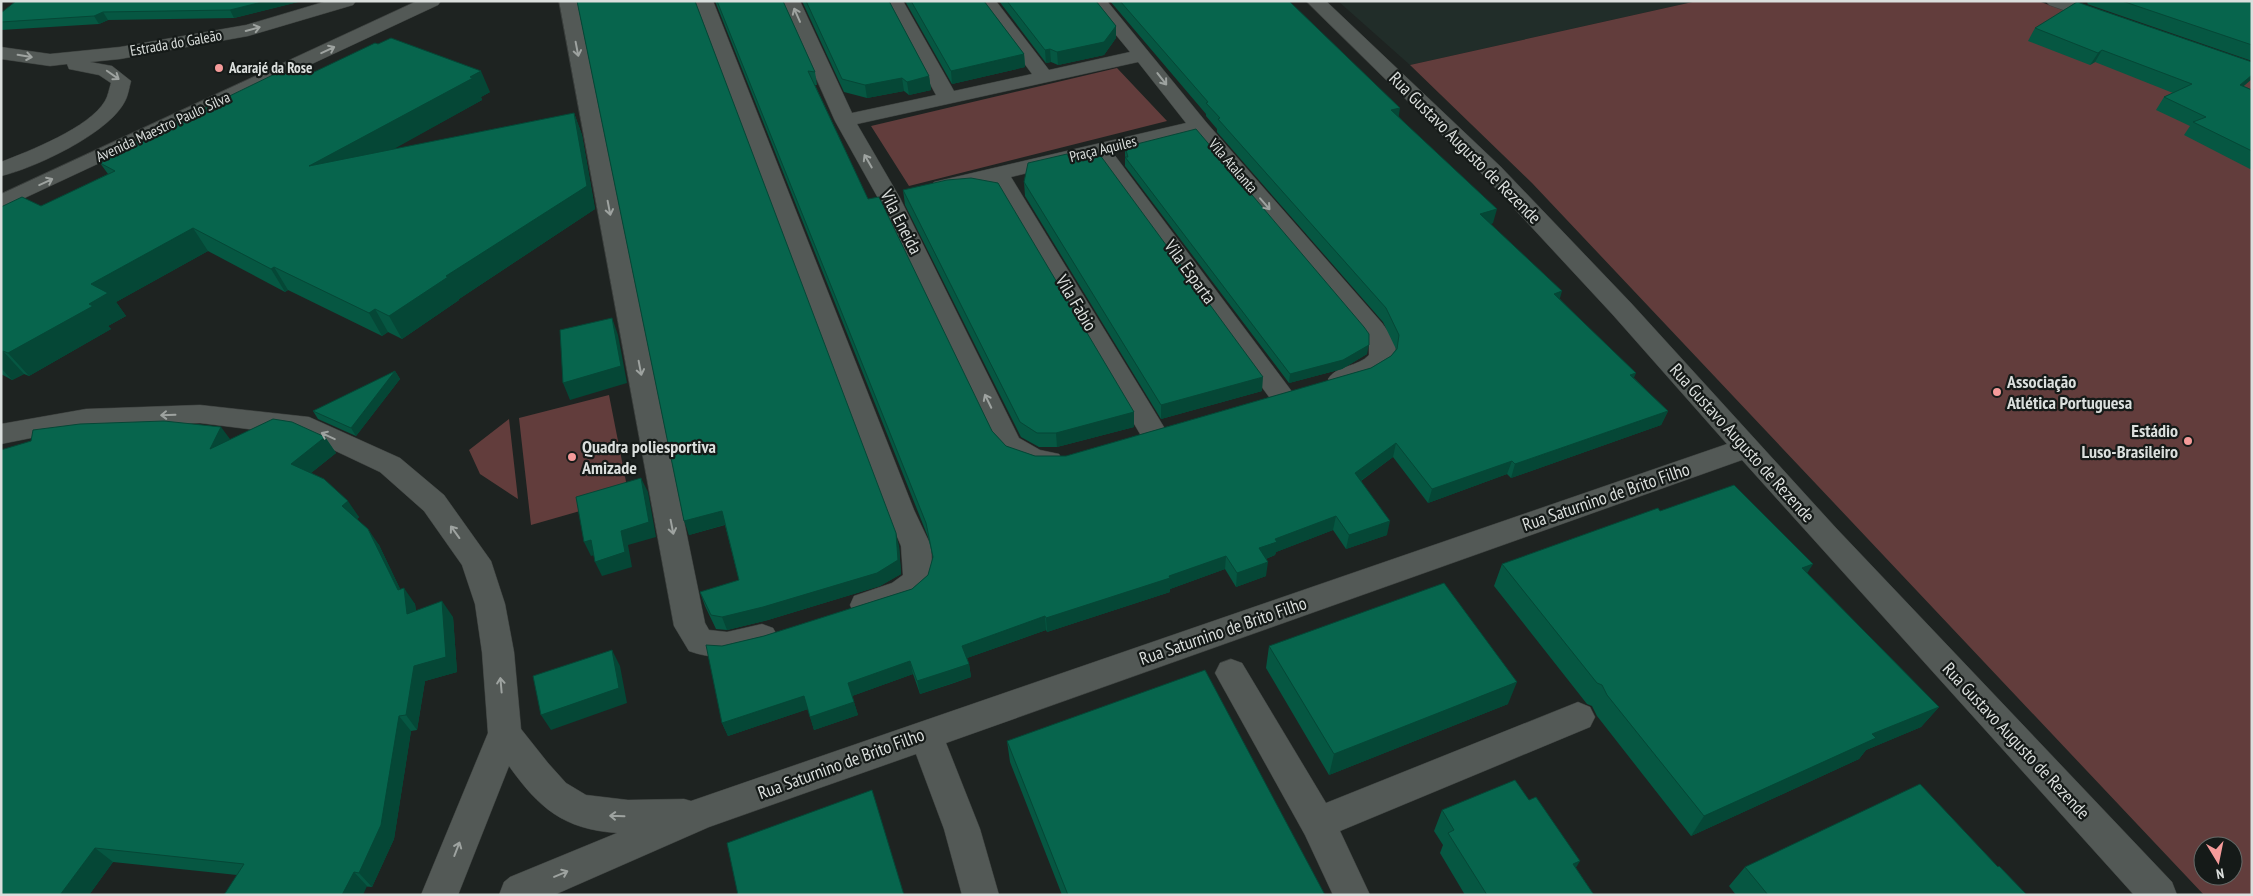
<svg xmlns="http://www.w3.org/2000/svg" width="2253" height="896" viewBox="0 0 2253 896" font-family="'PT Sans Narrow',sans-serif">
  <style>
    .built { fill: #212d29 }
    .green { fill: #623d3c; fill-rule: evenodd }
    .lines { fill: none; stroke-linecap: round; stroke-linejoin: round }
    .minor-casing { stroke: #3b3f3d; stroke-width: 1 }
    .secondary-casing { stroke: #3b3f3d; stroke-width: 1 }
    .minor { fill: #535956; fill-rule: evenodd }
    .secondary { fill: #535956; fill-rule: evenodd }
    .wall { fill: #065742 }
    .shaded-wall { fill: #054736 }
    .building { fill: #07654d; stroke: #054736 }
    .oneway { stroke: #9ea3a0 }
    .poi-dot { fill: #f59b9a; stroke: #151a18; stroke-width: 2 }
    .labels { text-anchor: middle; stroke-width: 4.5; stroke-linejoin: round; paint-order: stroke }
    .far-street-label { font-size: 15px; fill: #dbdfdd; stroke: #151a18 }
    .far-poi-label { font-size: 15px; font-weight: bold; fill: #dbdfdd; stroke: #151a18; text-anchor: start }
    .street-label { font-size: 18px; fill: #dbdfdd; stroke: #151a18 }
    .poi-label { font-size: 18px; font-weight: bold; fill: #dbdfdd; stroke: #151a18; text-anchor: start }
  </style>
  <rect width="100%" height="100%" fill="#1e2321"/>
  <path class="built" d="M1338,1H1697L1410,65Z"/>
  <path class="green" d="M1697,1H2038L2252,77V895H2204L1532,183L1410,65ZM2203,846H2233V876H2203Z
    M1117,68L1167,121L909,186L871,126Z
    M609,395L629,497L531,525L519,418Z
    M509,419L518,499L480,474L469,450Z"/>
  <g class="lines">
    <defs>
      <path id="minor" d="M559,1H577L705,623L709,630L727,632L762,624L773,628L778,637L773,646C744,656 719,662 689,651L674,626Z
        M695,1H713L914,510L931,546L933,580L929,589L914,601L876,614L865,617L854,614L850,605L854,596L892,583L903,575L901,546L886,510Z
        M782,1H800L852,113L936,95L885,1H903L954,91L1032,74L978,1H996L1049,70L1130,52L1088,1H1107L1206,122L1382,323C1386,329 1393,337 1395,343C1402,371 1352,391 1332,385L1328,379C1337,365 1358,367 1369,355V343L1194,133L1113,153L1290,389L1294,395L1290,401L1281,404L1272,401L1094,157L1011,177L1167,432L1163,439L1153,442L1143,439L992,182L942,194L934,192L931,187L934,182L1186,123L1138,62L857,124L900,198L1019,438L1040,450L1059,454L1063,461L1059,468C1038,474 1007,463 995,444L878,198L835,121Z
        M1306,1H1326L1501,167L1631,303L1836,528L2172,882L2177,895H2134L1742,460L946,743L980,829L999,895H962L944,829L916,754L709,827L554,895H499L504,882L510,877L617,833C563,829 539,808 509,766L458,895H421L488,733L482,652L475,604L462,565L424,511L380,472L304,436L200,423L86,427L1,444V424L86,409L200,405L309,417L400,458L444,495L491,561L505,604L514,652L521,729L548,763L566,783L586,795L628,800L684,799L691,801L1727,444L1613,315L1485,177Z
        M2046,1H2073L2112,15L2115,19L2112,23L2106,24L2100,23L2049,5Z
        M1231,659L1242,663L1326,803L1578,702L1590,707L1595,717L1590,727L1340,831L1370,895H1333L1305,835L1215,673L1220,663Z"/>
      <path id="secondary" d="M327,1H356L353,5L248,36L120,59L90,62L112,66L131,81C129,88 128,97 124,103C107,134 35,168 1,176V162C29,151 89,128 105,101C108,96 109,89 111,83L99,75L69,69L67,64L50,66L1,59V47L50,54L120,47L246,25Z
        M417,1H441L438,5L1,209V194Z"/>
    </defs>
    <use href="#minor" class="minor-casing"/>
    <use href="#secondary" class="secondary-casing"/>
    <use href="#minor" class="minor"/>
    <use href="#secondary" class="secondary"/>
  </g>
  <path class="wall" d="M302,1L234,18L108,20L99,24L1,30V13Z
    M577,1L899,546L901,574L880,586L768,620L727,630L716,629L705,606L700,592L739,580L725,525L689,535Z
    M715,1H783L815,72L817,85H815L868,199L992,431L1006,446L1035,456H1066L1371,368L1391,356L1396,349L1383,322L1217,132V129L1206,116V114L1110,1H1289L1399,117L1493,223L1490,224L1560,299L1634,378L1668,411L1661,425L1511,478L1507,474L1428,503L1393,457L1361,481L1387,535L1346,549L1333,530L1276,552L1275,555L1266,559V576L1236,587L1225,569L1170,589V592L1047,632L1046,630L967,658L969,664L971,677L951,684L920,694L913,674L852,696L858,715L814,730L808,709L728,736L722,723V646L764,636L912,589L928,575L933,558L928,537Z
    M802,1H889L929,76L931,90L909,95L904,91L867,98L844,92Z
    M905,1H984L1024,54L1025,67L952,84Z
    M999,1H1096L1116,26V38L1104,55L1058,65L1051,62L1046,63Z
    M2085,1H2252V61L2087,4L2088,3Z
    M2035,28L2244,86L2252,90V168L2250,169L2184,135L2190,126L2156,110L2164,97L2173,93L2095,62L2090,65L2028,41Z
    M312,73L490,92L481,97L482,100L391,150L574,113L582,135L595,209L459,299V300L402,339L388,332L382,336L288,290L285,292L208,251L116,302L126,316L108,326L111,329L29,376L24,374L12,380L1,374V207L41,206L108,174L100,163L114,156L112,153L284,74Z
    M1125,147L1367,354L1342,369L1289,383L1125,166Z
    M1024,182L1262,391L1161,419L1025,196Z
    M903,190L1134,412V427L1057,447H1039L1021,437L905,205Z
    M395,371L400,379L356,436L318,419L313,411Z
    M325,437L336,453L311,473L359,517L357,519L379,545L400,589L415,604L416,611L453,617L457,672L425,681L417,730L411,731L394,839L372,887L237,875L113,862L89,895H1L31,441L231,440Z
    M1660,511L1807,573L1939,707L1921,727L1866,750L1859,759L1691,836L1597,716L1592,706L1587,704L1494,586L1502,564Z
    M1269,646L1508,704L1329,775L1266,668Z
    M1007,741L1325,895H1062L1010,762Z
    M1442,810L1576,868L1594,895H1465L1440,853L1443,845L1434,831Z
    M1745,867H1998L2027,895H1736L1729,886Z"/>
  <path class="shaded-wall" d="M266,1H302L234,18L230,10Z
    M103,12L108,20L99,24L94,16Z
    M1116,26V38L1104,55L1058,65L1057,52Z
    M1050,49L1051,62L1046,63L1045,50Z
    M2102,50L2095,62L2090,65L2098,53Z
    M1024,54L1025,67L952,84L951,71Z
    M481,71L490,92L481,97L482,100L322,189L309,166Z
    M2252,75V79L2231,97L2240,85Z
    M929,76L931,90L909,95L907,82Z
    M902,78L904,91L867,98L865,85Z
    M1400,108L1398,121L1391,110Z
    M574,113L582,135L595,209L459,299V300L402,339L389,316L446,276Z
    M1497,209L1493,223L1477,228L1480,214Z
    M193,228L208,251L116,302L126,316L108,326L111,329L29,376L8,353L91,284Z
    M274,267L288,290L285,292L271,269Z
    M1562,291L1558,305L1554,294Z
    M375,309L388,332L382,336L369,313Z
    M612,318L618,335L627,383L570,400L563,383Z
    M1369,345L1367,354L1342,369L1289,383L1290,374Z
    M3,351L24,374L12,380L1,368V352Z
    M395,371L400,379L356,436L351,428Z
    M1636,373L1630,387V375Z
    M1263,377L1262,391L1161,419V405Z
    M1668,411L1661,425L1511,478L1515,464Z
    M1134,412V427L1057,447L1056,433Z
    M221,427L233,443L210,449Z
    M325,437L336,453L302,480L291,464Z
    M1396,443L1393,457L1352,487L1355,473Z
    M1512,461L1507,474L1428,503L1432,489Z
    M641,478L648,492L656,537L628,545L632,567L602,576L595,562L621,531Z
    M348,501L359,517L353,522L342,506Z
    M722,511L727,524L689,535L684,521Z
    M1336,516L1333,530L1276,552L1275,555L1257,562L1259,548L1275,539Z
    M1390,521L1387,535L1346,549L1349,535Z
    M368,529L379,545L405,599L404,588L415,604L418,630L407,614L398,590Z
    M896,533L899,546L901,574L880,586L768,620L727,630L722,617Z
    M591,540L598,554L591,556L584,542Z
    M1226,556L1225,569L1170,589V592L1047,632L1046,618Z
    M1268,562L1266,576L1236,587L1237,573Z
    M1813,564L1799,586L1802,568Z
    M442,601L453,617L457,672L425,681L417,730L406,715L414,666Z
    M1045,616L1046,630L964,659L962,646Z
    M612,650L620,666L627,703L551,730L541,715Z
    M910,661L913,674L852,696L848,683Z
    M969,664L971,677L920,694L917,681Z
    M1517,682L1508,704L1329,775L1334,754Z
    M804,696L808,709L728,736L722,723Z
    M854,702L858,715L814,730L810,717Z
    M1939,707L1921,727L1866,750L1859,759L1691,836L1704,816L1872,734Z
    M399,716L411,731L394,839L372,887L359,873Z
    M95,848L113,862L89,895H60Z
    M1580,861L1568,881L1573,864Z
    M354,872L367,886L363,895H342Z"/>
  <path class="building" d="M16,1H266L230,10L103,12L94,16L1,22V13Z
    M577,1H695L896,533L898,560L877,573L763,607L722,617L711,615L700,592L739,580L722,511L684,521Z
    M717,1H783L815,72L808,71L868,199L879,197L992,431L1006,446L1035,456H1066L1371,368L1391,356L1397,349L1399,335L1386,308L1218,119L1220,118L1206,103L1208,102L1120,1H1289L1400,108L1391,110L1497,209L1480,214L1562,291L1554,294L1636,373L1630,375L1668,411L1515,464L1512,461L1432,489L1396,443L1355,473L1390,521L1349,535L1336,516L1275,539L1277,542L1259,548L1268,562L1237,573L1226,556L1169,576L1170,578L1046,618L1045,616L962,646L969,664L948,671L917,681L910,661L848,683L854,702L810,717L804,696L722,723L706,645L722,646L764,636L912,589L928,575L933,557L926,523Z
    M806,1H889L929,76L907,82L902,78L865,85L842,79Z
    M911,1H984L1024,54L951,71Z
    M1007,1H1096L1116,26L1104,42L1057,52L1050,49L1045,50Z
    M2122,1H2252V45Z
    M2077,2L2252,62V75L2240,85L2252,90V151L2193,122L2206,117L2164,97L2192,84L2102,50L2098,53L2035,28Z
    M391,38L481,71L470,77L473,78L309,166L574,113L587,186L446,276L448,277L389,316L375,309L369,313L274,267L271,269L193,228L91,284L108,293L89,304L93,306L8,353L3,351L1,352V207L22,197L41,206L115,171L100,163L116,155L112,153L279,72L284,74L298,68L312,73L375,43L378,44Z
    M1196,129L1364,327L1369,334V345L1343,360L1290,374L1125,157H1128L1125,147Z
    M1067,154L1069,158L1100,155L1263,377L1161,405L1024,182L1028,163Z
    M971,178L998,183L1134,412L1056,433H1037L1020,422L903,190L947,180Z
    M612,318L621,366L563,383L560,330Z
    M395,371L351,428L313,411Z
    M273,419L292,422L325,437L291,464L324,479L348,501L342,506L368,529L398,590L404,588L407,614L442,601L446,657L414,666L406,715L399,716L381,825L359,873L354,872L342,895H224L244,864L95,848L60,895H1V450L31,441L33,430L80,424L164,421L221,427L210,449Z
    M641,478L649,522L621,531L625,552L595,562L591,540L584,542L576,497Z
    M1734,485L1813,564L1802,568L1939,707L1872,734L1876,738L1704,816L1607,695L1602,685L1597,683L1502,564L1658,508L1660,511Z
    M1444,583L1517,682L1334,754L1269,646Z
    M612,650L619,688L541,715L533,676Z
    M1205,670L1325,895H1068L1007,741Z
    M1515,780L1529,800L1536,797L1580,861L1573,864L1594,895H1487L1448,833L1454,830L1442,810Z
    M1920,784L1998,867L1999,866L2027,895H1768L1745,867Z
    M872,790L904,895H738L727,843Z"/>
  <defs><path id="oneway-shaft" d="M-6 0H5M1.5-3L5.5 0L1.5 3" fill="none" stroke-width="1.6" stroke-linecap="round" stroke-linejoin="round" transform="scale(1.25)"/></defs>
  <g class="oneway">
    <use href="#oneway-shaft" transform="translate(797 15) rotate(-114)"/>
    <use href="#oneway-shaft" transform="translate(253 29) rotate(-15)"/>
    <use href="#oneway-shaft" transform="translate(577 49) rotate(79)"/>
    <use href="#oneway-shaft" transform="translate(328 50) rotate(-25)"/>
    <use href="#oneway-shaft" transform="translate(25 56) rotate(9)"/>
    <use href="#oneway-shaft" transform="translate(113 75) rotate(35)"/>
    <use href="#oneway-shaft" transform="translate(1162 79) rotate(52)"/>
    <use href="#oneway-shaft" transform="translate(868 161) rotate(-120)"/>
    <use href="#oneway-shaft" transform="translate(46 182) rotate(-25)"/>
    <use href="#oneway-shaft" transform="translate(1265 204) rotate(49)"/>
    <use href="#oneway-shaft" transform="translate(609 208) rotate(79)"/>
    <use href="#oneway-shaft" transform="translate(640 368) rotate(79)"/>
    <use href="#oneway-shaft" transform="translate(988 401) rotate(-116)"/>
    <use href="#oneway-shaft" transform="translate(168 415) rotate(178)"/>
    <use href="#oneway-shaft" transform="translate(328 436) rotate(-155)"/>
    <use href="#oneway-shaft" transform="translate(672 527) rotate(79)"/>
    <use href="#oneway-shaft" transform="translate(455 532) rotate(-126)"/>
    <use href="#oneway-shaft" transform="translate(501 685) rotate(-95)"/>
    <use href="#oneway-shaft" transform="translate(617 816) rotate(-178)"/>
    <use href="#oneway-shaft" transform="translate(457 849) rotate(-69)"/>
    <use href="#oneway-shaft" transform="translate(561 874) rotate(-23)"/>
  </g>
  <g class="poi-dot">
    <circle cx="219" cy="68" r="5"/>
    <circle cx="1997" cy="392" r="5"/>
    <circle cx="2188" cy="441" r="5"/>
    <circle cx="572" cy="457" r="5"/>
  </g>
  <g class="labels">
    <g class="far-street-label">
      <text transform="translate(176 43) rotate(-10)" y="5">Estrada do Galeão</text>
      <text transform="translate(163 127) rotate(-25)" y="5">Avenida Maestro Paulo Silva</text>
      <text transform="translate(1103 149) rotate(-14)" y="5">Praça Aquiles</text>
      <text transform="translate(1233 166) rotate(49)" y="5">Vila Atalanta</text>
    </g>
    <g class="far-poi-label">
      <text x="229" y="73">Acarajé da Rose</text>
    </g>
    <g class="street-label">
      <text transform="translate(1465 148) rotate(45)" y="6">Rua Gustavo Augusto de Rezende</text>
      <text transform="translate(901 222) rotate(63)" y="6">Vila Eneida</text>
      <text transform="translate(1190 272) rotate(54)" y="6">Vila Esparta</text>
      <text transform="translate(1076 303) rotate(59)" y="6">Vila Fabio</text>
      <text transform="translate(1742 443) rotate(48)" y="6">Rua Gustavo Augusto de Rezende</text>
      <text transform="translate(1606 497) rotate(-19)" y="6">Rua Saturnino de Brito Filho</text>
      <text transform="translate(1223 631) rotate(-19)" y="6">Rua Saturnino de Brito Filho</text>
      <text transform="translate(2016 741) rotate(47)" y="6">Rua Gustavo Augusto de Rezende</text>
      <text transform="translate(841 764) rotate(-20)" y="6">Rua Saturnino de Brito Filho</text>
    </g>
    <g class="poi-label">
      <text x="2007" y="388">Associação<tspan x="2007" dy="21">Atlética Portuguesa</tspan></text>
      <text x="2178" y="437" text-anchor="end">Estádio<tspan x="2178" dy="21">Luso-Brasileiro</tspan></text>
      <text x="582" y="453">Quadra poliesportiva<tspan x="582" dy="21">Amizade</tspan></text>
    </g>
  </g>
  <rect width="2253" height="896" fill="none" stroke="#dbdfdd" stroke-width="5"/>
  <g transform="translate(2218 861) rotate(170)"><circle r="24" fill="#151a18" stroke="#646967"/>
  <path d="M0-4L9 19L0 12L-9 19Z" fill="#f59b9a"/>
  <text y="-8" font-size="14" font-weight="bold" text-anchor="middle" fill="#dbdfdd">N</text>
  </g>
</svg>
